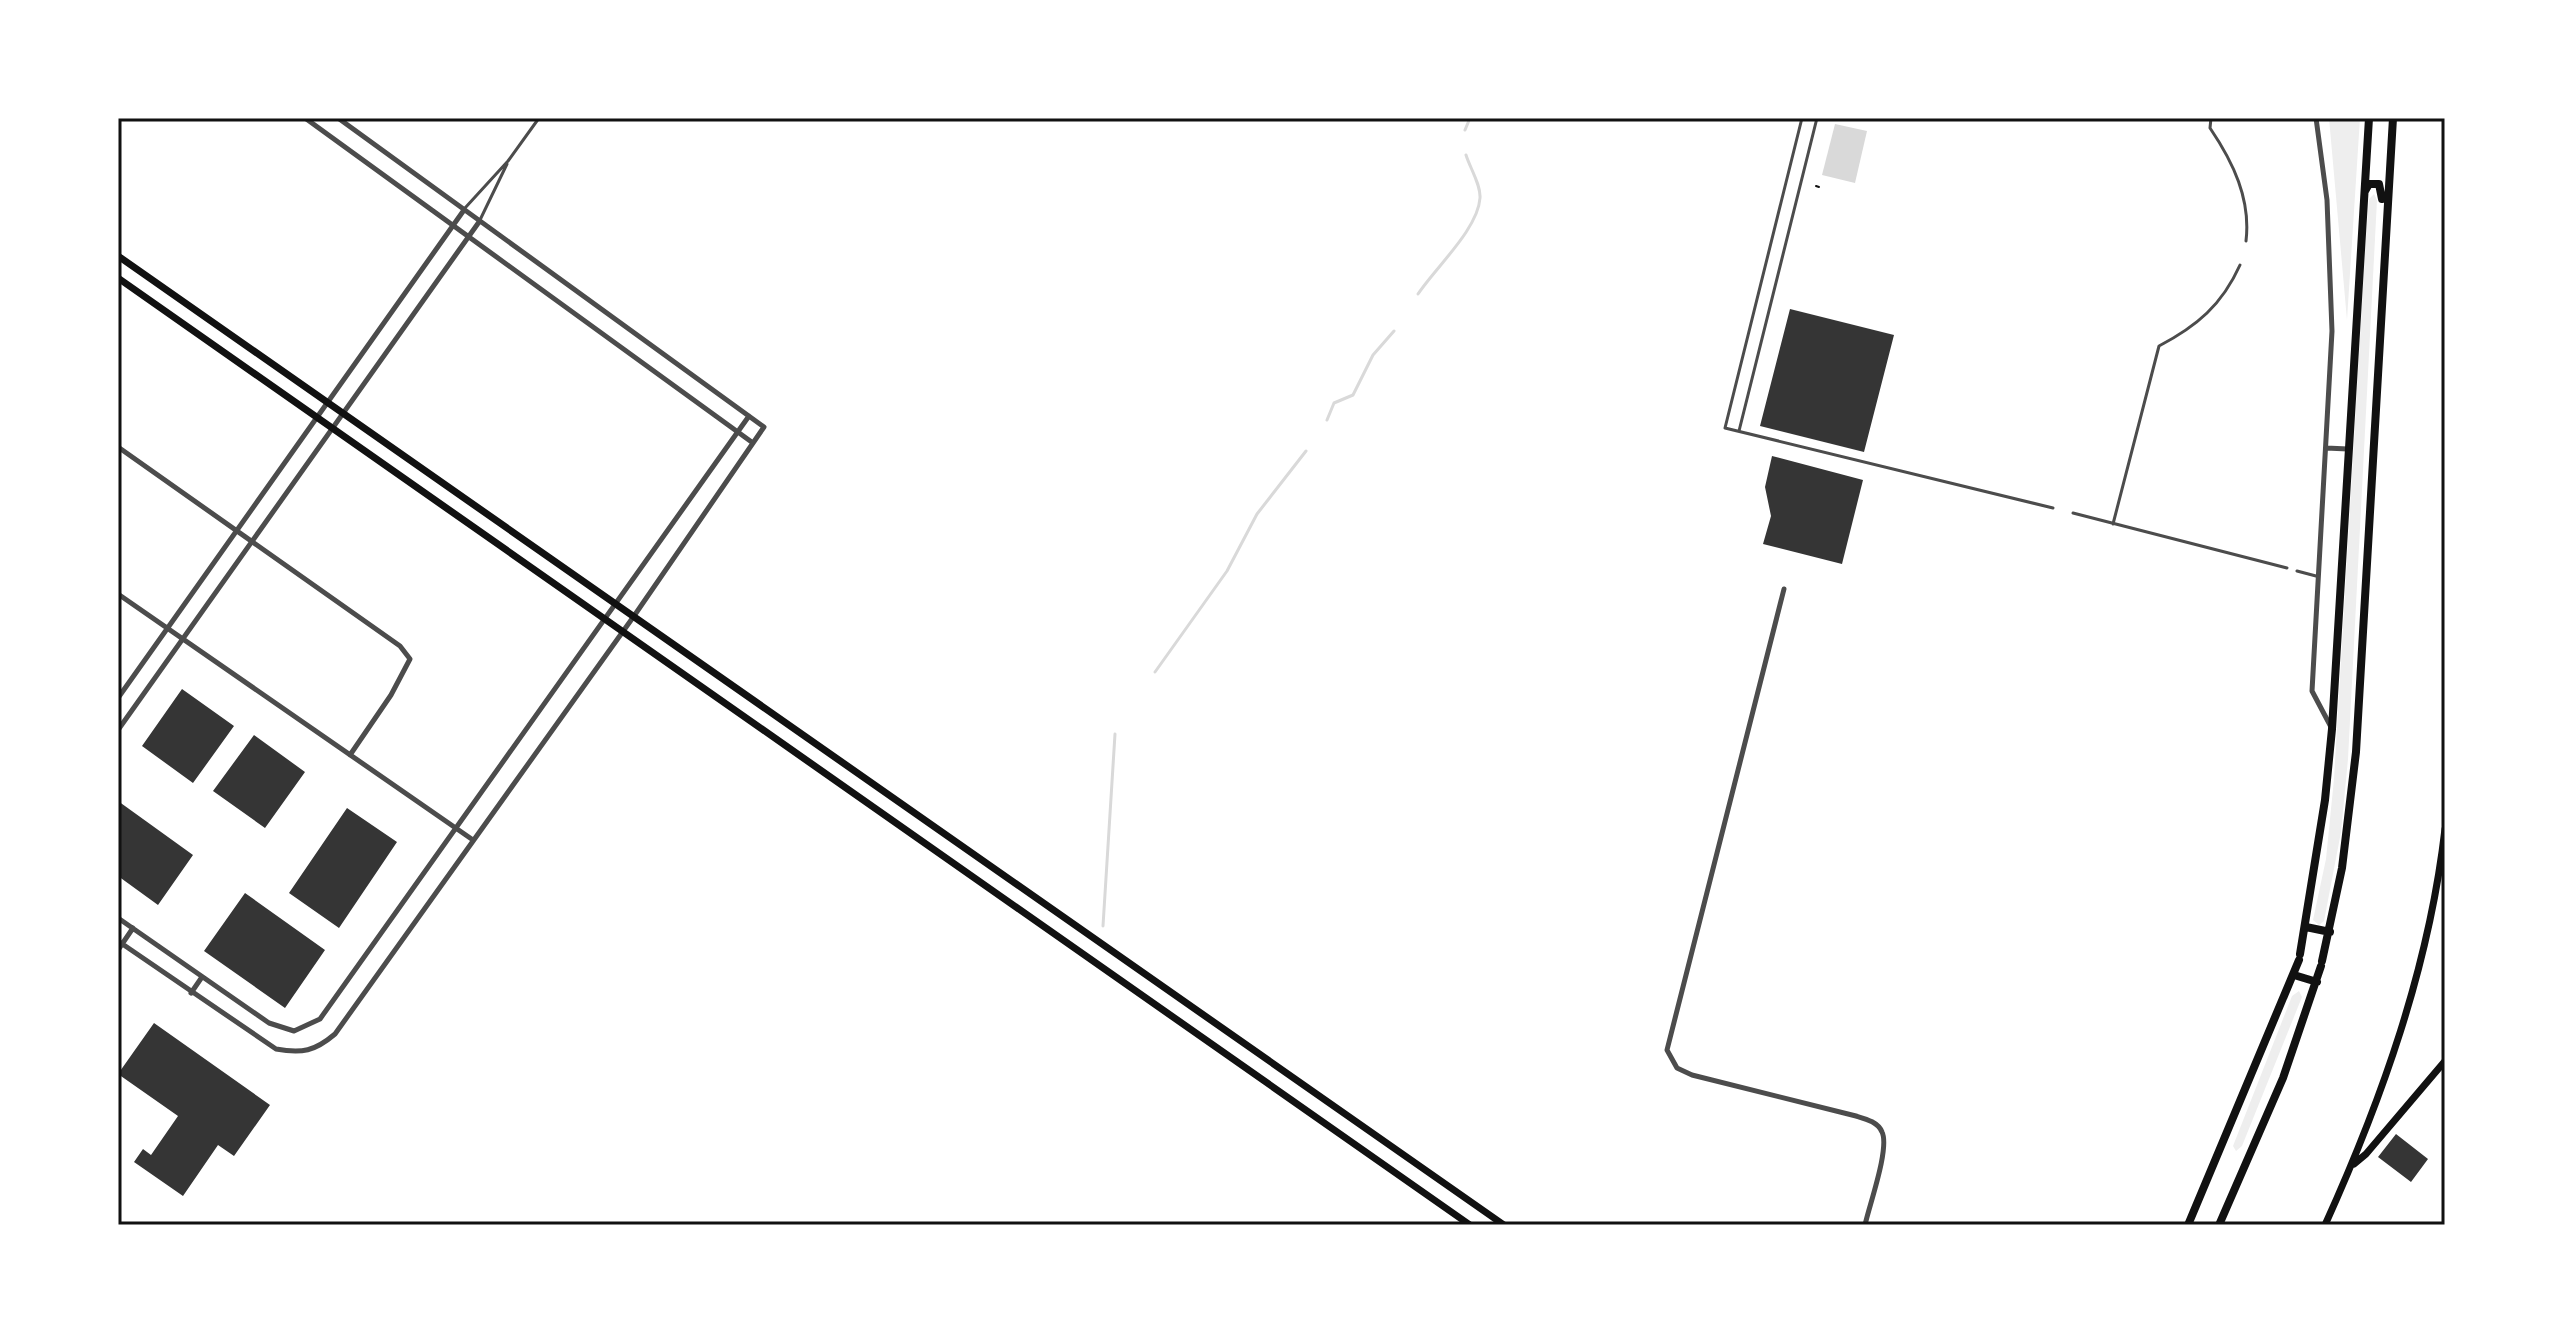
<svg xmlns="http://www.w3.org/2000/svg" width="2563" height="1343" viewBox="0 0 2563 1343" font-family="'Playfair Display',serif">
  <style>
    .green { fill: #eee }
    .water { fill: #d9d9d9 }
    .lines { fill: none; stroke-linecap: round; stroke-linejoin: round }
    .stream { stroke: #d9d9d9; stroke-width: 3 }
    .building { fill: #353535 }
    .path { stroke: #111; stroke-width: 2 }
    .service { stroke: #4c4c4c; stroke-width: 3 }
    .minor { stroke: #4c4c4c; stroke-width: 5 }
    .secondary { stroke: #111; stroke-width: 7 }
    .primary { stroke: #111; stroke-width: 8 }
    .neatline { fill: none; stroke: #111; stroke-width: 3 }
  </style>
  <rect width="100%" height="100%" fill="#fff"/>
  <path class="green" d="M2329,118H2360L2347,320Z
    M2374,194L2377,200L2348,759L2341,832L2324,921L2319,925L2313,920L2326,859L2334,779L2366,237L2369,199Z
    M2299,991L2302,997L2242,1146L2236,1151L2233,1146L2292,996Z"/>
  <path class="water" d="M1835,124L1867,131L1855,183L1822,175Z"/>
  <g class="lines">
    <path class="stream" d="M1465,130L1470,118
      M1418,294C1436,267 1478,229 1480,198C1481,185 1470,168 1466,155
      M1327,420L1334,403L1353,395L1373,355L1394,331
      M1155,672L1227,571L1257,514L1306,451
      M1103,926L1115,734"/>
  </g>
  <path class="building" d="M1790,309L1894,335L1864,452L1760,426Z
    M1772,456L1863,480L1842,564L1763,544L1771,516L1765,487Z
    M182,689L234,726L193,783L142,746Z
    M254,735L305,772L265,828L213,791Z
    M118,801L193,855L158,905L118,876Z
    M347,808L397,842L339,928L289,893Z
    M245,893L325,950L285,1008L204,951Z
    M154,1023L270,1105L234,1156L218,1145L183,1196L134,1162L143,1149L151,1155L178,1116L118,1074Z
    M2396,1134L2428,1159L2411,1182L2378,1157Z"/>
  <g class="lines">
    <path class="path" d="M1816,186L1819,187"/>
    <path class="service" d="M1802,118L1725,428L2053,508
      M2211,118L2210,128C2233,162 2251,199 2246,241
      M465,208L508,161L539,118
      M479,222L507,164
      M1739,431L1817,118
      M2073,513L2287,568
      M2113,524L2159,346C2197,326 2222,305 2240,265
      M2297,571L2316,576"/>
    <path class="minor" d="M305,118L753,443
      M2316,118L2327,200L2332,331L2312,691L2331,727
      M118,447L400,646L410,659L391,695L350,755
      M2326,448L2348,449
      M1784,589L1667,1050L1677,1068L1692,1075L1856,1116C1866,1119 1878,1122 1882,1132C1890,1148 1869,1206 1865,1225
      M118,594L473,840
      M118,698L464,210
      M118,730L479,222
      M118,918L269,1023L294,1031L320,1019L749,416
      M118,941L276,1049C302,1054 315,1051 335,1034L634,616L764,427L338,118
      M118,950L133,928
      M191,993L202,977"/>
    <path class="secondary" d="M118,256L1504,1225
      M118,278L1470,1225
      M2354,1164L2366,1154L2445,1061
      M2325,1225C2382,1099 2429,967 2445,829"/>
    <path class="primary" d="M2365,191L2369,184H2379L2382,199
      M2306,927L2330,932
      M2300,954L2325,800L2332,729L2369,118
      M2322,961L2342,868L2356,752L2393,118
      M2294,975L2317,982
      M2188,1225L2299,960
      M2219,1225L2283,1078L2321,966"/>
  </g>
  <rect width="2563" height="1343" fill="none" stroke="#ffffff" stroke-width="240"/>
  <rect x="120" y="120" width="2323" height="1103" class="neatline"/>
</svg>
